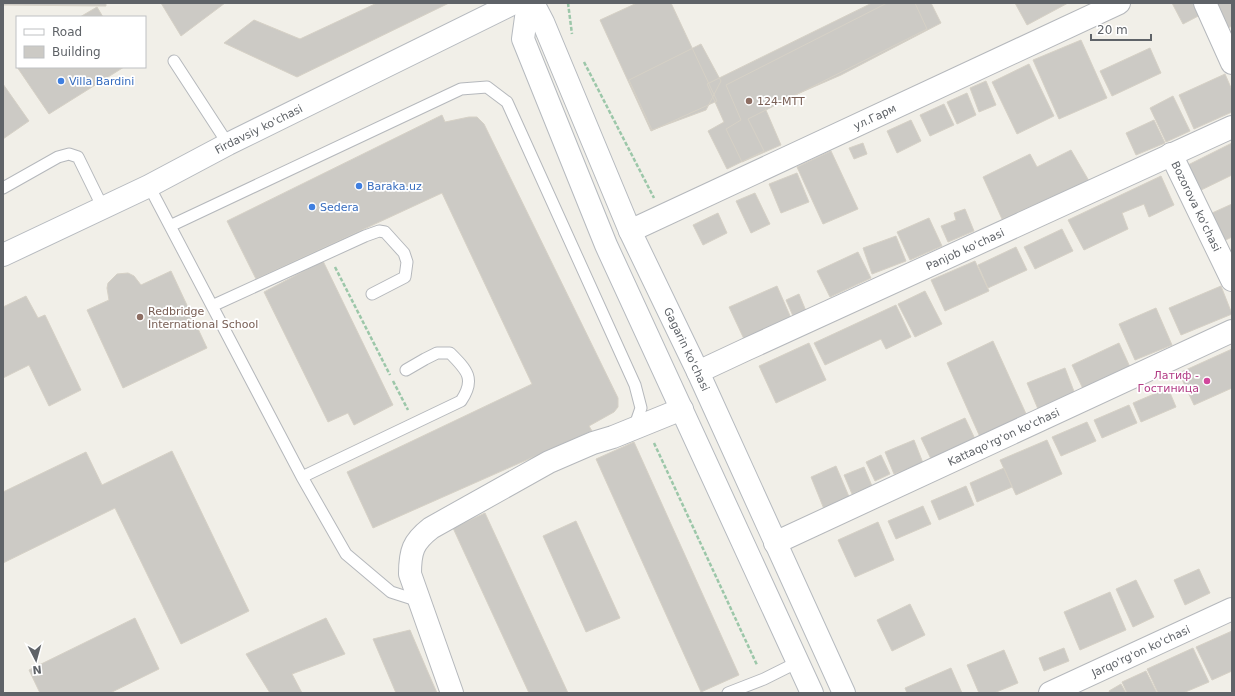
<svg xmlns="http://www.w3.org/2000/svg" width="1235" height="696" viewBox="0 0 1235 696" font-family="'DejaVu Sans',sans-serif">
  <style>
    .building { fill: #cccac5; stroke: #d6d1c6 }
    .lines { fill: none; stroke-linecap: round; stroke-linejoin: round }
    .lane-casing { stroke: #b5b8bc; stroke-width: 13 }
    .street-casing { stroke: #b5b8bc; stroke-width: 24 }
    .secondary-casing { stroke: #b6babf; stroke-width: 24 }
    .path { stroke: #9cc7a9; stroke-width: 2.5; stroke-dasharray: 4 2; stroke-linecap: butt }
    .lane { stroke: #fff; stroke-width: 11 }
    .street { stroke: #fff; stroke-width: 22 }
    .secondary { stroke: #fff; stroke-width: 22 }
    .shop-dot { fill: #3f7fe0; stroke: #fff; stroke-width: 1.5 }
    .education-dot { fill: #8d6e63; stroke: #fff; stroke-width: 1.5 }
    .hotel-dot { fill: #d1479c; stroke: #fff; stroke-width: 1.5 }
    .labels { text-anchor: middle; stroke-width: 3.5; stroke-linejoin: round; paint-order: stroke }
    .shop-label { font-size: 11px; fill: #366cbe; stroke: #fff; text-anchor: start }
    .education-label { font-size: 11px; fill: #785e54; stroke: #fff; text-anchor: start }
    .street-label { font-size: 11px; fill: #5f6368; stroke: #fff }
    .hotel-label { font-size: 11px; fill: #b23c85; stroke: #fff; text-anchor: end }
  </style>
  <rect width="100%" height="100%" fill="#f1efe8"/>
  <path class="building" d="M3,3H106V6L3,5Z
    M161,3H225L181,36Z
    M377,3H449L297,77L224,43L254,20L300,39Z
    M637,3H671L717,101L651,131L600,20Z
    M872,3H915L927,29L748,119L764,151L727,169L708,131L724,122L707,84Z
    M887,3H931L941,23L841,75L765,108L781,145L742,162L726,129L741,120L726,85Z
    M1015,3H1068L1027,25Z
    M1172,3H1202L1206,12L1183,24Z
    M1211,3H1232V26L1224,30Z
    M97,7L103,17H80Z
    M1081,40L1107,98L1059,119L1033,60Z
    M701,44L721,81L706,110L652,130L629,80Z
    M1150,48L1161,73L1112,96L1100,71Z
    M1029,64L1054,116L1017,134L992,82Z
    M17,67H124L49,114Z
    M1225,74L1232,90V112L1194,129L1179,95Z
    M986,81L996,105L979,112L970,88Z
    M3,84L29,121L3,139Z
    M967,93L976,115L957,124L947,102Z
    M1173,96L1190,131L1166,142L1150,108Z
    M944,104L954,125L930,136L920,115Z
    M442,115L445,122L469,117H477L484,124L618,398V407L614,412L589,426L592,431L373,528L347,472L532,384L442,193L256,279L227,221Z
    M911,120L921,141L897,153L887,131Z
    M1154,120L1165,143L1136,155L1126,133Z
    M863,143L867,154L854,159L849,148Z
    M1232,143V175L1195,193L1182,168Z
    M1071,150L1089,181L1002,219L983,177L1030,154L1037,167Z
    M831,151L858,209L823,224L797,167Z
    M797,173L809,202L781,213L769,184Z
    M1161,176L1174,205L1149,217L1144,204L1122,213L1128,229L1084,250L1068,220Z
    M755,193L770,224L751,233L736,201Z
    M1232,204V237L1213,246L1201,218Z
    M965,209L974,231L948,242L941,226L956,220L954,213Z
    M718,213L727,233L703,245L693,225Z
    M929,218L942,246L910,260L897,232Z
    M1062,229L1073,251L1035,269L1024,247Z
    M896,236L906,261L872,274L863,248Z
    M1016,247L1027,270L988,288L978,265Z
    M858,252L871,278L830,297L817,271Z
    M323,261L393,405L354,425L348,413L328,422L264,292Z
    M975,261L989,291L945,311L931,280Z
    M171,271L207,348L123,388L87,310L109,300L107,288L108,283L117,274L128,273L134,276L141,285Z
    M777,286L791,318L744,339L729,307Z
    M1221,286L1232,314L1181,335L1169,308Z
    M925,291L942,324L915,337L898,304Z
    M799,294L806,311L793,316L786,300Z
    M26,296L38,318L45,315L81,390L49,406L29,365L3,378V307Z
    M896,305L911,337L886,349L881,339L825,365L814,343Z
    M1156,308L1172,345L1135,360L1119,324Z
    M993,341L1027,416L980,437L947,363Z
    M809,343L826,380L776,403L759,366Z
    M1119,343L1130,367L1083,389L1072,365Z
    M1232,349V388L1194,405L1179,373Z
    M1065,368L1075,394L1038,409L1027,383Z
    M1168,388L1176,407L1141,422L1133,403Z
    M1129,405L1137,423L1102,438L1094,420Z
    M965,418L975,439L931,459L921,438Z
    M1087,422L1096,441L1061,456L1052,437Z
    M914,440L923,463L894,474L885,452Z
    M1047,440L1062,474L1016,495L1000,460Z
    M634,442L739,675L701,692L596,459Z
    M172,451L249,611L181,644L115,508L3,563V492L86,452L102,485Z
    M881,455L890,474L875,481L866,462Z
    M836,466L850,499L824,509L811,477Z
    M864,467L872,486L852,494L844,475Z
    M1004,468L1012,487L977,502L970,483Z
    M966,486L974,505L939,520L931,501Z
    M923,506L931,524L896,539L888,521Z
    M485,513L568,693H529L453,528Z
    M576,521L620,618L586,632L543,536Z
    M878,522L894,560L855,577L838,540Z
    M1199,569L1210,593L1185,605L1174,580Z
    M1136,580L1154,617L1133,627L1116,589Z
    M1110,592L1126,630L1080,650L1064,612Z
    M910,604L925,635L892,651L877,620Z
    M135,618L159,669L110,693H40L29,670Z
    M326,618L345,654L292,674L302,693H270L246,654Z
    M410,630L427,670L437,693H396L373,639Z
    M1232,631V671L1212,680L1196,647Z
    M1064,648L1069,661L1044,671L1039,658Z
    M1193,648L1209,682L1183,693H1158L1147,669Z
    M1004,650L1018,683L994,693H979L967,665Z
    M951,668L962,693H907L905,688Z
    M1146,671L1157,693H1127L1122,682Z
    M1121,684L1126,693H1110L1109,691Z"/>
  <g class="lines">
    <defs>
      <path id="lane" d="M174,61L228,144
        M149,186L302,477L346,554L391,592L419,601
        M3,188L58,157L69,154L78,157L103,208
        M170,226L461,89L487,87L507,102L635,385L641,408L634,428
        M212,306L365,236L379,231L385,232L404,253L407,262L405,277L372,294
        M302,477L461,401C476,379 467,370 450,353H437L425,359L406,370
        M728,693L764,679L798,662"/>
      <g id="street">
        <path d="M1205,3L1232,63"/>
        <path id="s1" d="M1171,154L1232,280"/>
        <path id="s2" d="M630,231L1119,3"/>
        <path id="s3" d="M698,372L745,350L1232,127"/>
        <path id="s4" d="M775,543L1232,331"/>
        <path d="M452,693L410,574C410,551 413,542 431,528L549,462L593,443L613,437L682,409"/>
        <path id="s5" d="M1050,693L1232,609"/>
      </g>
      <g id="secondary">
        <path d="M528,3L523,39L606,245L812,693"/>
        <path id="s6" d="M533,3L543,22L630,231L698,372L844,693"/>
        <path id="s7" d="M3,255L149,186L228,144L514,3"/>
      </g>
    </defs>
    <use href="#lane" class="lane-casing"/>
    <use href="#street" class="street-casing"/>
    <use href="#secondary" class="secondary-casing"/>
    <path class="path" d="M568,3L572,34
      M584,62L654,198
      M335,267L390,375
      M393,381L408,410
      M654,443L757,665"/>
    <use href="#lane" class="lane"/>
    <use href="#street" class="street"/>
    <use href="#secondary" class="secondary"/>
  </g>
  <g class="shop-dot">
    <circle cx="61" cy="81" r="4"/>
    <circle cx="359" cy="186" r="4"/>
    <circle cx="312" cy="207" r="4"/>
  </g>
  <g class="education-dot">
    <circle cx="749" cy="101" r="4"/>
    <circle cx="140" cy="317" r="4"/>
  </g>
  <circle class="hotel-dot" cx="1207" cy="381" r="4"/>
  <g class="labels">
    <g class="shop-label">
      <text x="69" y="85">Villa Bardini</text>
      <text x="367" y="190">Baraka.uz</text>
      <text x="320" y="211">Sedera</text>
    </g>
    <g class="education-label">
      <text x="757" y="105">124-MTT</text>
      <text x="148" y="315">Redbridge<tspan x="148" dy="13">International School</tspan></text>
    </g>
    <g class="street-label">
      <text dy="4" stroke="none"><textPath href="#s2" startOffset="270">ул.Гарм</textPath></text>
      <text dy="4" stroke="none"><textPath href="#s7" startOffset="285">Firdavsiy ko'chasi</textPath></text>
      <text dy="4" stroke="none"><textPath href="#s1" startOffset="58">Bozorova ko'chasi</textPath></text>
      <text dy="4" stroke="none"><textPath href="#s3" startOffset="294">Panjob ko'chasi</textPath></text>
      <text dy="4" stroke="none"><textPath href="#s6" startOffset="379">Gagarin ko'chasi</textPath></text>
      <text dy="4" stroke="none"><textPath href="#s4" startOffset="252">Kattaqo'rg'on ko'chasi</textPath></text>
      <text dy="4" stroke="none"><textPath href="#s5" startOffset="100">Jarqo'rg'on ko'chasi</textPath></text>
    </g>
    <g class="hotel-label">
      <text x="1199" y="379">Латиф -<tspan x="1199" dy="13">Гостиница</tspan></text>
    </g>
  </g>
  <rect width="1235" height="696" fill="none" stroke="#5f6368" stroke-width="8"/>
  <rect x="16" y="16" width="130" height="52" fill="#ffffff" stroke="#bfc1c3"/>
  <rect x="24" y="29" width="20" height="6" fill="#ffffff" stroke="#bfc1c3"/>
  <text x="52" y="36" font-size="12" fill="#5f6368">Road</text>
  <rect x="24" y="46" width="20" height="12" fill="#cccac5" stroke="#bfc1c3"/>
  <text x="52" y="56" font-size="12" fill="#5f6368">Building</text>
  <g transform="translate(36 660) rotate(174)" stroke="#ffffff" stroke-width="3" paint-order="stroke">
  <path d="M0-3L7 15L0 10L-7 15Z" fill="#5f6368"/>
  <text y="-6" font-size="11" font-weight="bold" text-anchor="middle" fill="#5f6368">N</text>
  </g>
  <path d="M1091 34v6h60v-6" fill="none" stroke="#5f6368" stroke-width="2"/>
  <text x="1097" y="34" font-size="12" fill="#5f6368" stroke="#ffffff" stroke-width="3" paint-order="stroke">20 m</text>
</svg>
